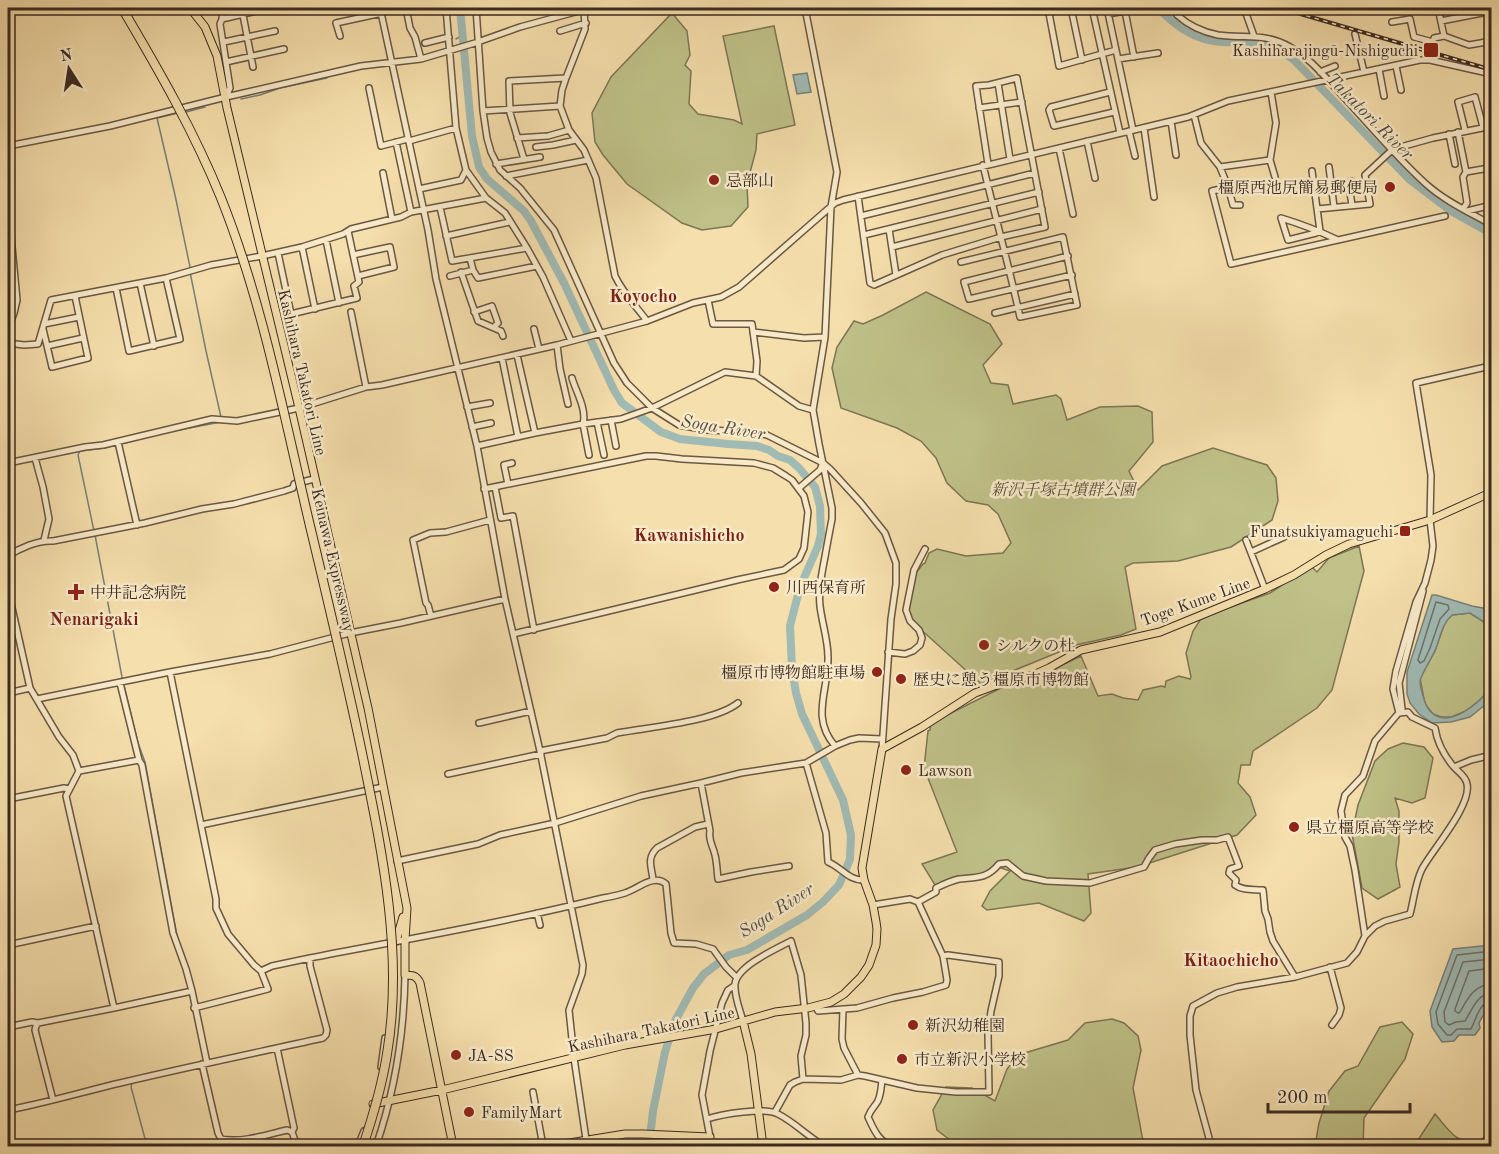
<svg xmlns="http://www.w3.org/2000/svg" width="1499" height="1154" viewBox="0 0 1499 1154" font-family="'Old Standard TT','Noto Serif JP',serif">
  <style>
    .green { fill: #bfc188; stroke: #7d7654; stroke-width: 1.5 }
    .water { fill: #a0bab4; stroke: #788079; stroke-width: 1.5 }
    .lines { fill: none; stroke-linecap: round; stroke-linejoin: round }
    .shore { stroke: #6e726a; stroke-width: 1.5 }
    .stream { stroke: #788079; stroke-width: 1.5 }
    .river { stroke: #a0bab4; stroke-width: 8 }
    .minor-casing { stroke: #6a5744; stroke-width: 8 }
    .major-casing { stroke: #3b2a21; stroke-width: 9 }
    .minor { stroke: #f8eac9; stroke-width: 5 }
    .major { stroke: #f5dfac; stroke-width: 7 }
    .rail-casing { stroke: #3b2a21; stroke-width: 4 }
    .rail { stroke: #f8eac9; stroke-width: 1.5; stroke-dasharray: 4.5; stroke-linecap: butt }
    .highway-bridge-casing { stroke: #3b2a21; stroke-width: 10; stroke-linecap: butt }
    .highway-bridge { stroke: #f5dfac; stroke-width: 8 }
    .poi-dot { fill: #8f2418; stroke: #f8eac9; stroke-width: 2 }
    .labels { text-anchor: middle; stroke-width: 5; stroke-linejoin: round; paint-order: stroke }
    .poi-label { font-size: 16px; fill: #3b2a21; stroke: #f8eac9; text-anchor: start }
    .street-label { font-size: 16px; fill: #3b2a21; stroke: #f8eac9 }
    .park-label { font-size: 16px; font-style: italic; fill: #5c503b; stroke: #f8eac9 }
    .water-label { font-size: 18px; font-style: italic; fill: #544e46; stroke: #f8eac9 }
    .neighbourhood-label { font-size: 18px; font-weight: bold; fill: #7a1f14; stroke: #f8eac9 }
  </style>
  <rect width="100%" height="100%" fill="#f5dfac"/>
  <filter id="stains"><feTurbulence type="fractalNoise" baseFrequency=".00333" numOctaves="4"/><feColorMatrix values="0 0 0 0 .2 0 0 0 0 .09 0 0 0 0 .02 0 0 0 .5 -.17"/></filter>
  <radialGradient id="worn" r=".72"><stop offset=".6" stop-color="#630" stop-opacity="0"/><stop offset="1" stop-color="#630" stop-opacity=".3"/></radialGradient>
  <path class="green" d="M672,13L687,31L690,55L685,65L691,71L689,104L698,114L734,120L742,124L723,36L774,26L795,125L757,134L756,150L747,184L748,207L731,226L702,230L682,223L627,184L603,155L595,142L592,113L611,77Z
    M926,292L990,324L1002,344L983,365L991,383L1008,385L1013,404L1056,395L1061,399L1067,420L1100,407L1138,406L1152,412L1153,442L1129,471L1138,490L1162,466L1213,448L1267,465L1276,478L1278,501L1272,520L1231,547L1178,561L1133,563L1125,567L1136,629L1121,635L1076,645L981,684L907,617L908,602L913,590L912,578L923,564L925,563L929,553L937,549L966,556L1003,553L1011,543L998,514L988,505L966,501L947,483L936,458L921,441L897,428L841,408L832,368L837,347L854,321L863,324L883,315Z
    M1359,546L1364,571L1332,690L1317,708L1253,751L1250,765H1241L1238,783L1250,797L1256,815L1237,835L1137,867L1088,874L1091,913L1084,921L1039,903L987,910L982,906L990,891L1010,871L998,867L986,874L935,885L922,864L957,852L924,768L928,731L930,730L931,723L1001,688L1024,683L1081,656L1098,696L1112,694L1123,698L1138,700L1143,690L1161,686L1165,687L1166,681L1179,676L1190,679L1191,677L1186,653L1193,631L1202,617L1270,593L1311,566L1317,572L1329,558Z
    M1470,613L1484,622L1491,624V687L1485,697L1466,711L1451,717H1441L1433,714L1425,704L1420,678L1435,651L1445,622L1452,615Z
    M1403,743L1424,747L1433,758L1425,798L1412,803L1395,798L1399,811V842L1396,864L1400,887L1378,899L1362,888L1352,834L1358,805L1375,761L1388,749Z
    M1112,1019L1124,1023L1138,1036L1141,1050L1133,1088L1144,1146H958L937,1130L933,1110L946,1087L972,1088L995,1101L1007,1069L1018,1055L1068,1040L1085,1023Z
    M1402,1022L1413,1034L1405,1059L1364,1118L1363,1146H1315L1319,1123L1329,1091L1345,1071L1358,1066L1380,1027Z
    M1435,1114C1451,1132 1454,1143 1480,1142L1491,1128V1146H1414Z"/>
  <path class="water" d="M807,73L811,92L797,94L793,75Z
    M1432,595H1436L1472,606L1483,608L1491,612V624L1484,622L1470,613L1452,615C1442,624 1441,635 1436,648C1433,656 1421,675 1420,681C1420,687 1422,693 1424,699C1425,704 1427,707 1430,711C1448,731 1481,702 1491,687V700L1470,717L1451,722L1432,723L1419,714L1410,703L1407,694V672Z
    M1491,945V1002L1479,1023L1480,1028L1475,1035H1459L1454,1041L1442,1042L1432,1027L1430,1011L1453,949Z"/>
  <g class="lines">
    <path class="shore" d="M1436,602L1448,605L1449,609L1440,619L1430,648L1424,661L1420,663L1418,660Z
      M1492,951L1457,955L1436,1012L1438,1024L1447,1035H1451L1457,1029H1471C1476,1020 1479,1002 1492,1001
      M1492,959L1463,962L1444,1012L1445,1022L1449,1025L1456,1022L1465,1021C1472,1010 1477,994 1492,993
      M1492,968L1469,971L1455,1009V1011L1458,1013L1460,1012C1468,998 1474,985 1492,984"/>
    <path class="stream" d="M456,39L463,35
      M241,99L260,95L280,88L327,78
      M186,112L205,107
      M178,113L157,118L175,195L190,267
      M190,272L206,351L221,417
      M158,434L221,422
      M121,444L151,436
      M94,531L78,455L80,451L105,448L116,445
      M95,535L122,677L138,743L145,762L177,936
      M179,943L184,956
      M132,1083L131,1087L147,1146"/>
    <path class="river" d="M460,8L472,136L479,167L487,179L524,211L531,221L564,283L614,390L622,403L661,432L680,439L728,444L757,446L769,450L778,456L790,460L799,468L815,487L820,506L821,534L818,546L800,587L790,626L792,668L796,693L802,714L843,800L851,835L850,859L846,869L839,885L823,902L807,915L747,950L729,955L704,974L693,988L675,1021L665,1052L653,1111L649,1146
      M1158,8C1172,22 1185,33 1204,39C1225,46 1249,39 1270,46C1279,49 1286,54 1294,60L1409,179L1451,211L1492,234"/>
    <defs>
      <path id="minor" d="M223,8L222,19L220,24L230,88L226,97
        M355,8H358
        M380,8L428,230L436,279L477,446L505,599L540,751L583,965L582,974L569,1010L574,1058L587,1146
        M406,8L410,28L415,37L421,59
        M446,8L456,128L466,170L486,198L505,213L527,248L543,277L571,341
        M476,8L483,111L487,138L491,152L500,170L520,188L554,230L614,363L627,383L652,408L679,425L707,430L753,432L767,435L823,463L830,469L861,503L885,533L896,563V584L891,619L882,749
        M584,8L585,29L566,78L562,90L560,106L569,130L584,150L596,178L615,276C623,293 636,306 647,321
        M805,8L837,172L831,207L825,337L813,410L819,444L832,508V519C830,529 828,540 826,551C823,569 818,587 820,606C822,623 828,640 828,657C829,690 810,717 835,746
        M1048,8L1059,66L1116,50L1107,8
        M1071,8L1082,60
        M1092,8L1120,133
        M1184,8L1177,15C1188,25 1203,32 1218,35C1245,39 1264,32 1290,47C1310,58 1325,77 1340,93C1368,123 1395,156 1426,184C1445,201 1469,212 1492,225
        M1244,8L1254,36
        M1438,8L1444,36
        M1108,14L1125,11L1134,57
        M243,15L253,67
        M222,19L270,8
        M1441,21L1482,13
        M1392,22L1410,19L1414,37L1433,42L1434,38L1444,36L1469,45L1492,41
        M560,31L586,23
        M1355,34L1364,72
        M340,36L336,23L382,13
        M224,42L275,31
        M425,43L449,37
        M1116,50L1133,130
        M1118,59L1158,53
        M226,62L284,49
        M1396,66L1401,90
        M1379,69L1384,96
        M1320,72L1335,66
        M998,83L1010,159
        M369,88L381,146L408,139
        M1110,92L1051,107L1049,110L1054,126L1114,112
        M1271,92L1276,123L1270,160L1275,177
        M979,108L1022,102
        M483,111L560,106
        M1194,115L1201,143L1220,167L1228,187L1233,205H1240
        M1171,121L1176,155
        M1144,128L1154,197
        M1465,130L1458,102L1475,97L1483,127
        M1129,131L1135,156
        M1458,132L1466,172L1463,177L1467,203L1463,209
        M1449,134L1455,164
        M517,138L548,136L569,130
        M409,141L456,128
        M1087,141L1095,178
        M396,142L411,212
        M8,146L110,126L226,97L361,66L421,59L475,43L520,27L590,8
        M536,147L553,145L576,140
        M1059,148L1073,214
        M524,159L510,113L509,81L566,78
        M496,164L540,157
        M1220,167L1270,160
        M1329,167L1334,207
        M1312,171L1320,231L1316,233L1288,240L1281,218C1301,224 1319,231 1338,240
        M1466,172L1489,168
        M383,173L392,219
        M506,176L588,160
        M1351,181L1349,186L1352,205
        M1296,184L1314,182
        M1228,187L1212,191L1231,264L1445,216
        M419,189L461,180L466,170
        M858,196L870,283L874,285L942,255L1001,237L1045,227L1017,78L989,85L976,86L988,164
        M440,207L452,261L527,248
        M1317,209L1370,204L1365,175L1392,150L1397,148L1433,138L1492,126
        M1467,211L1492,205
        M861,216L1035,173
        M8,220L10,225L17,300L14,313L8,329
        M889,229L896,275
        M864,235L1039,192
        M446,236L510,222
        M326,240L339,303
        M302,247L315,309
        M892,247L1042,209
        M278,253L291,314L357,298L354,286L359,282L348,231
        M353,255L390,247L394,267L358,276
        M1068,256L964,282L969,299L1072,275
        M470,258L473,270L478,278L537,266
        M961,262L1063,237L1077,305L1020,317C1009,266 995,216 983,165
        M461,272L478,321L501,331L503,336
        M450,276L473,270
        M140,283L154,346
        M116,288L129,351L180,339L166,278
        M708,300L713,324H752L757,361L756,376
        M351,312L366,387
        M474,312L492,306L498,323L494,327
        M995,313L1075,294
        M44,324L79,317
        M43,329L52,367L88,358L75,296
        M534,329L539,349
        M753,332L804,338L825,337
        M8,343L24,345L38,344L51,300L166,278L211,265L262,256L302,247L343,234L351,229L401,217L411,212L486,198
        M557,345L560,369L568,404
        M47,346L83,338
        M517,355L535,433
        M502,358L518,437
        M572,378C576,392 587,409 583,424L589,455
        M467,407L490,403
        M611,420L616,446
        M597,422L604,455
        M472,427L491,423
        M118,442L137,525
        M477,446L535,433L583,424L621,419L652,408L725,372L756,376L799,406L813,410
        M35,458L43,487L49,519L44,540
        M8,463L85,447L103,445L212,419L237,421L299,408L366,387L382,385L557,345L647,321L693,303L721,297L739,287L820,216L835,203L843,200L1188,117L1228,101L1420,60H1430L1492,74
        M508,484L504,465L512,463
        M495,487L501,518L513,516L534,630
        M799,488L820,470L822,465
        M484,489L646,456H656L682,459L754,463L773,468L786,476L792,480L804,496L808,512L804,548L799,559L784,570L737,580L513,634
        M1246,540L1265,589
        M1251,552L1284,537
        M8,556C20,548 38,540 53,541L145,523L202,509L234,504L284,491L293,488L294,484L314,479
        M1491,564L1492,556
        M8,590L30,688L59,737L73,755L79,771L66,796L114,1008
        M431,616L428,605L426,603L413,540L430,533L446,532L490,520
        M888,652L905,654L913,651L920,645L922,638L919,630L910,621L906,610L914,570L925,549
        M170,672L216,899V908L228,934L254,965L261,971L268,989L194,1008
        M120,683L139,760L142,765L173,933L186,969L192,991
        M8,693L30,688
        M37,699L170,672L270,654L350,633L401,623L505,599
        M1399,713L1393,689L1396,671L1416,602L1425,583L1431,560L1433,546L1430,520L1431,475L1416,383L1486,367L1492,361
        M479,723L531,711
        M540,751L607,738L617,733C649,727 714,722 738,703
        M806,763L826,833L828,862C841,867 849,881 864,880
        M1454,767L1471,760L1492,755
        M79,771L139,760
        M448,774L541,754
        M701,783L710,831C708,840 713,846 715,855C717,863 717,871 718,879L751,872L789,866
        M8,799L64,788L69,789
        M201,825L383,787
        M397,861L478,844L500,835L555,823L641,796L701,783L741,773L806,763L835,746L850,740L859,738L882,739
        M653,880C652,867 646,859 657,848L695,827L708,824
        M918,902L936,892V888C944,884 951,881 959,879C977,877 987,879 999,864L1007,863L1023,876L1046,881L1090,883L1144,867L1149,858L1155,850L1175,844L1202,840H1217L1228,837L1239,866L1230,869L1229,873L1236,880L1235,885C1243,891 1253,889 1263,890L1265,911L1268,919L1270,932L1273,941L1295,977
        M537,913L540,925
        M1365,936L1355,870L1350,846L1345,837L1341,811L1345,795L1363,776L1375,741L1402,709L1399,683L1423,591
        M8,945L96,926
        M1330,967L1341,1008L1339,1015L1332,1025
        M261,971L272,966L310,958C408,939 506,922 603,898C610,897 618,895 625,893C638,889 654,873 666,884L671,933L674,943L696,944L713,949L726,967L736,977
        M815,1006L818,1011L857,1008L893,998L923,992L946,985L947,980L943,956L918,902L910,899L873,905
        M843,1009L842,1039L844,1048L858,1075
        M743,1021C740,1010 734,996 735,984C737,966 776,949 791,941L801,975L806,1023V1035L801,1056L803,1079
        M8,1027L32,1022L38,1023
        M277,1048L294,1128L292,1132L297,1146
        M202,1064L218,1133L221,1139C242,1143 266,1135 287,1130L292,1132
        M381,1067L385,1038
        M882,1080C881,1088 881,1098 876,1104C872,1109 870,1111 868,1117C874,1130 878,1140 891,1146
        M533,1092L543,1146
        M53,1100L35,1030L36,1026L38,1023L114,1008L192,991L207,1063
        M8,1110C46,1103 82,1092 120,1083C187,1067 255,1053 323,1038L326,1035L327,1030L310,966V958
        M775,1112L790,1085L795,1082L803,1079L841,1080L858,1075L865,1076L917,1088L956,1092H989L988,1034L991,1011L999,976V962L948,955L943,956
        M707,1119C722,1114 765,1107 778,1114C794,1122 806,1135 821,1144L820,1146
        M710,1137L702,1095L710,1051L722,1003L728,990L734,986
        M358,1146L364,1131
        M376,1146C395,1091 404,1034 405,975
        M1207,1146L1209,1138L1196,1090L1190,1035V1016L1193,1006L1217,993L1237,987L1295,977L1347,963L1357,952L1365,936L1375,926L1385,921L1410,914C1414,899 1415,883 1422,869C1433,849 1472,805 1467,784C1466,776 1457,771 1453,766C1444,755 1437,742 1435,728L1412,717L1408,712L1399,713"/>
      <path id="major" d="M190,8L205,27L217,56L227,108L299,408L368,708L407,908L405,940V975C413,975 417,976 420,983L453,1146
        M396,941L403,917
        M743,1021L751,1054L763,1146
        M373,1104L442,1090L625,1045L716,1029L775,1012L808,1008L831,1002L844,994L861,977L869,965L876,945L877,929L876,922L873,905L864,880L862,868L882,749L922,727L975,693L994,686L1033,675L1049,668L1081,650L1160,632L1265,589L1294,575L1326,555L1349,544L1430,520L1492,492
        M551,1146L625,1134H643L710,1137V1146"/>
    </defs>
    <use href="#minor" class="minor-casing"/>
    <use href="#major" class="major-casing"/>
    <use href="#minor" class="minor"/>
    <use href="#major" class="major"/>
    <defs>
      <path id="rail" d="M1280,8L1492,70"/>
    </defs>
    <use href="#rail" class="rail-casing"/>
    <use href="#rail" class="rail"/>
    <defs>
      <path id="highway-bridge" d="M122,8C158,69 194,131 221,198C263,303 284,416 310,526C328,601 346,677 362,753C382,851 404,954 387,1054C382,1086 373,1116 363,1146"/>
    </defs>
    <use href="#highway-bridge" class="highway-bridge-casing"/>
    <use href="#highway-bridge" class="highway-bridge"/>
  </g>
  <g class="poi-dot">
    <rect x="1423" y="42" width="16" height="16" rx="3"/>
    <circle cx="714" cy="180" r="6"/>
    <circle cx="1390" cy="187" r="6"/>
    <rect x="1399" y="525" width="12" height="12" rx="3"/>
    <circle cx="774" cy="587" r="6"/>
    <path d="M73 583h6v6h6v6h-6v6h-6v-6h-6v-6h6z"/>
    <circle cx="984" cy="645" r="6"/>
    <circle cx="877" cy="672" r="6"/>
    <circle cx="901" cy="679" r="6"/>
    <circle cx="906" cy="770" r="6"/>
    <circle cx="1294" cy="827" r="6"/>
    <circle cx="913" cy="1025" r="6"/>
    <circle cx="456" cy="1055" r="6"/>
    <circle cx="902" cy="1059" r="6"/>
    <circle cx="469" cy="1112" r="6"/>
  </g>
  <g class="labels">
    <g class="poi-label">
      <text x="1418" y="56" text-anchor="end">Kashiharajingū-Nishiguchi</text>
      <text x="726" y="186">忌部山</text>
      <text x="1378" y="193" text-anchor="end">橿原西池尻簡易郵便局</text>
      <text x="1393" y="537" text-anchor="end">Funatsukiyamaguchi</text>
      <text x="786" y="593">川西保育所</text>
      <text x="90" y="598">中井記念病院</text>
      <text x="996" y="651">シルクの杜</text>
      <text x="865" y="678" text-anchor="end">橿原市博物館駐車場</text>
      <text x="913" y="685">歴史に憩う橿原市博物館</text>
      <text x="918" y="776">Lawson</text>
      <text x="1306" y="833">県立橿原高等学校</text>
      <text x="925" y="1031">新沢幼稚園</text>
      <text x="468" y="1061">JA-SS</text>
      <text x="914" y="1065">市立新沢小学校</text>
      <text x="481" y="1118">FamilyMart</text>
    </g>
    <g class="street-label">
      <text transform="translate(303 372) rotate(77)" y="6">Kashihara Takatori Line</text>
      <text transform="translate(334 560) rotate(77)" y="6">Keinawa Expressway</text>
      <text transform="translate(1195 601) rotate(-20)" y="6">Toge Kume Line</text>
      <text transform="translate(651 1029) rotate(-12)" y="6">Kashihara Takatori Line</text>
    </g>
    <g class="park-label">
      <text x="1063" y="495">新沢千塚古墳群公園</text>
    </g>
    <g class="water-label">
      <text transform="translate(1370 116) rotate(45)" y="6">Takatori River</text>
      <text transform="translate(723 427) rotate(9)" y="6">Soga River</text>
      <text transform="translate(776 910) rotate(-33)" y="6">Soga River</text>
    </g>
    <g class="neighbourhood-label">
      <text x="643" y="302">Koyocho</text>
      <text x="689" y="541">Kawanishicho</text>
      <text x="94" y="625">Nenarigaki</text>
      <text x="1231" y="966">Kitaochicho</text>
    </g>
  </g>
  <rect width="1499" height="1154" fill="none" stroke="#f5dfac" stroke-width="30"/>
  <rect x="9" y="9" width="1481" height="1136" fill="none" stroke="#3b2a21" stroke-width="3"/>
  <rect x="15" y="15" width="1469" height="1124" fill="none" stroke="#3b2a21" stroke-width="1.5"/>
  <g transform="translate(69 69) rotate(348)" stroke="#f8eac9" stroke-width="4.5" paint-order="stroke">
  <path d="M0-4.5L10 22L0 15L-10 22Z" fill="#3b2a21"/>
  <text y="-9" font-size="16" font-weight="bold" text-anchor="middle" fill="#3b2a21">N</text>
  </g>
  <path d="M1268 1103v9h142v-9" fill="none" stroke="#3b2a21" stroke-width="3"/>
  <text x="1277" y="1103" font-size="18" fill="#3b2a21" stroke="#f8eac9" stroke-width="4.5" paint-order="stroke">200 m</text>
  <rect width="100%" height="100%" filter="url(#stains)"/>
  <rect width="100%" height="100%" fill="url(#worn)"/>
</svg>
